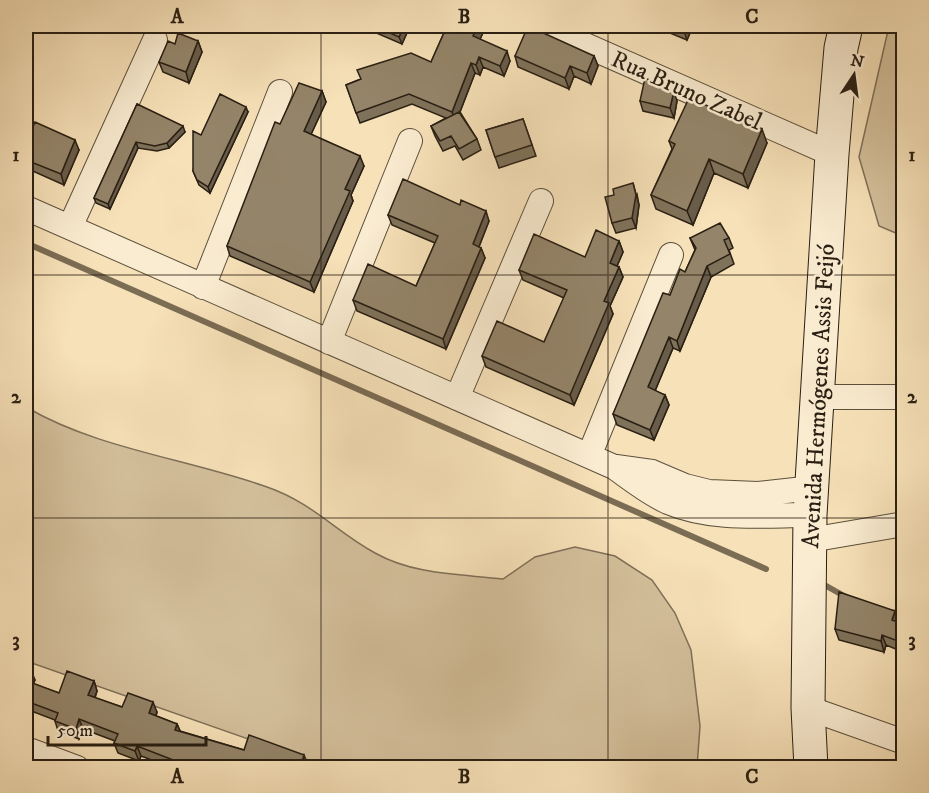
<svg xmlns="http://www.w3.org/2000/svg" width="929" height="793" viewBox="0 0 929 793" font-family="'IM FELL DW Pica',serif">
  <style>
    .green { fill: #d4c09c; stroke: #7e7058; stroke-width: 1.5 }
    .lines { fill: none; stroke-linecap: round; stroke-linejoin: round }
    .stream { stroke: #7b6c54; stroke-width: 6 }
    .street-casing { stroke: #5c503c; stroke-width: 26 }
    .secondary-casing { stroke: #291f13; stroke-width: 35 }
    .street { stroke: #faecd1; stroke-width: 24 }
    .secondary { stroke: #faecd1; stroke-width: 33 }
    .wall { fill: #7f725a; stroke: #291f13; stroke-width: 1.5 }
    .shaded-wall { fill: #685c4a; stroke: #291f13; stroke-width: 1.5 }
    .building { fill: #948469; stroke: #291f13; stroke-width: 1.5 }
    .grid { fill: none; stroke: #291f13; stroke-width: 1.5; stroke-opacity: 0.55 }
    .labels { text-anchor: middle; stroke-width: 5; stroke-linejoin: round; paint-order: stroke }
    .street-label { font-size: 24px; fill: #291f13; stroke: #faecd1 }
    .neatline { fill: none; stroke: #291f13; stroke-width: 2 }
    .grid-label { font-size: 20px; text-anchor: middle; font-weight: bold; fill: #291f13 }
  </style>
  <rect width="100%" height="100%" fill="#f7e1b8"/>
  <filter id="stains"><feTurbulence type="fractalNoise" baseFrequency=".00333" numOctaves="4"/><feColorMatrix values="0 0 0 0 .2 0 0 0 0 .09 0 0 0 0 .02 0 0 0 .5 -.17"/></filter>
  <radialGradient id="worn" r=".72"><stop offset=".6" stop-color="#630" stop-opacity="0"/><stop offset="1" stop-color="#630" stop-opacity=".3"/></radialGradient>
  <path class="green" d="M889,26H903V236L879,226L859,157Z
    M26,407C97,449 189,459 267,487C313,503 335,531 375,553C414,575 460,574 503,579L535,557L575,547L615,556L652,580L675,613L691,650L700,726L697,767H328L26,661Z"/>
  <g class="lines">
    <path class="stream" d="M26,243L766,569
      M821,583L846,597
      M890,612L904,616"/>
    <defs>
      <path id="street" d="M542,26L832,154
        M26,208L614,467C631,479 648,493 668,502C713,521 764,515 810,515
        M70,227L155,40
        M203,287L280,92
        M329,342L410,141
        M817,397H904
        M457,398L541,201
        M589,456L671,255
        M616,467L652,472L685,486L709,492L758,494L813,488
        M810,540L904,524
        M808,708L904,742
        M26,749L77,768"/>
      <path id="secondary" d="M811,768L808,708L810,515L832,154L841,48L846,26"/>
    </defs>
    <use href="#street" class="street-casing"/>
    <use href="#secondary" class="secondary-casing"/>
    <use href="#street" class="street"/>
    <use href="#secondary" class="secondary"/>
  </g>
  <path class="wall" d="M366,26H410L402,44L367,29Z
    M447,26H486L480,39L510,61L504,76L483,67L480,75L475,73L460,112L477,139L481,150L463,160L455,146L443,151L435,136L431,126L446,118L412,104L360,123L346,85L361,79L431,62Z
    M653,26H693L687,40Z
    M198,41L202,52L189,83L163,72L159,62Z
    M515,56H594L598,66L591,84L574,76L569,89L518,67Z
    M322,91L326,102L311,134L364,166L351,195L353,201L314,292L230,256L227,246L280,124Z
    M640,101H677L674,118L643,111Z
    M137,104L185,132L169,148L157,151L138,148L110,209L96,203L94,198Z
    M248,112L210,193L199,185L193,171L201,135Z
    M523,119L536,156L499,168L486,130Z
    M669,141L767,143L748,188L714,173L693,225L656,209L651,195L672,149Z
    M26,144L79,150L64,185L26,168Z
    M637,194L639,205L636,228L616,233L612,223Z
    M388,215L489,221L479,247L481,248L485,258L446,349L357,311L353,300L416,286L435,243L392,225Z
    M690,238H729L733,248L729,250L734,264L711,277L680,351L673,348L655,391L665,395L669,405L654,440L617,425L613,414L670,295L685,272L695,250Z
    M619,241L623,252L617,266L619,267L623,277L610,306L613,314L574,405L486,367L482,356L544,342L564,298L523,280L519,270L585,257Z
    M899,621L898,622L903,624V652L886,645L884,652L839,640L835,629Z
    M26,668L35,680L33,684L59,693L94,681L97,691L95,698L122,707L157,712L156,716L177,724L180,731L244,750L308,765L307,768H173L141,756L139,761L118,753L114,743L115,741L83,729L79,739L58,731L55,721V720L26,709Z"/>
  <path class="shaded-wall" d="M404,26H410L402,44L399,37Z
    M478,26H486L477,46L473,36Z
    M686,26H693L687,40L684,31Z
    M198,41L202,52L189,83L186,72Z
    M507,51L510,61L504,76L500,66Z
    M594,56L598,66L591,84L587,73Z
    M479,57L483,67L480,75L476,65Z
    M471,63L475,73L456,122L452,112Z
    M570,66L574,76L569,89L565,78Z
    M322,91L326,102L308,141L304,131Z
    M674,91L677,101L674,118L670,108Z
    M246,107L248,112L210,193L208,187Z
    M183,126L185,132L169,148L167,143Z
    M762,129L767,143L748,188L743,174Z
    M75,140L79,150L64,185L61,174Z
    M136,142L138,148L110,209L108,204Z
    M360,156L364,166L351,195L353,201L314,292L310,282L345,189Z
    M709,159L714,173L693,225L687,211Z
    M633,183L639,205L636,228L632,218Z
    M486,211L489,221L476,254L473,244Z
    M619,241L623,252L614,273L610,263Z
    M481,248L485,258L446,349L443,339Z
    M707,266L711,277L680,351L677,341Z
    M619,267L623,277L610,306L613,314L574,405L570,395L604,301Z
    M669,337L673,348L652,398L648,387Z
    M665,395L669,405L654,440L650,430Z
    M895,611L899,621L896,630L892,620Z
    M882,635L886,645L884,652L881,641Z
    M31,670L35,680L30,691L27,681Z
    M94,681L97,691L92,705L88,695Z
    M153,702L157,712L153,723L149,713Z
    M79,719L83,729L79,739L76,729Z
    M177,724L181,733L175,730Z
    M137,746L141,756L139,761L135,751Z
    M304,755L308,765L307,768H300Z"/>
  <path class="building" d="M374,26H404L399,37Z
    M447,26H478L473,36L507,51L500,66L479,57L476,65L471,63L452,112L409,94L356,113L346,85L361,79L357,70L411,53L431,62Z
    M528,26L594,56L587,73L570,66L565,78L515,56Z
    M671,26H686L684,31Z
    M178,33L198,41L186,72L159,62L168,41L175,44Z
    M645,78L674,91L670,108L640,101Z
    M299,83L322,91L304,131L360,156L345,189L350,191L310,282L227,246L275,122L280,124Z
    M220,94L246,107L208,187L197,180L193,171V131L201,135Z
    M689,98L762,129L743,174L709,159L687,211L651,195L675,144L669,141Z
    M137,104L183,126L167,143L155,146L136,142L108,204L94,198Z
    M459,112L477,139L459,149L451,136L440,141L431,126Z
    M523,119L532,145L495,157L486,130Z
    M35,122L75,140L61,174L26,160V144Z
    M403,179L460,205L461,200L486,211L473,244L481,248L443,339L353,300L368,264L416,286L438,236L388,215Z
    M633,183L636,195L632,218L612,223L605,197L614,195L613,189Z
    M720,223L729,238L724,240L730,254L707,266L677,341L669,337L648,387L665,395L650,430L613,414L663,293L670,295L680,269L685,272L696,248L690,238Z
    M596,230L619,241L610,263L619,267L604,301L609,303L570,395L482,356L497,321L544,342L567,290L519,270L534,234L585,257Z
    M839,592L895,611L892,620L903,624V643L882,635L881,641L835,629Z
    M26,668L31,670L27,681L59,693L67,671L94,681L88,695L122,707L128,693L153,702L149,713L177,724L175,730L244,750L249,735L304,755L300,768H194L137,746L135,751L114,743L118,734L79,719L76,729L55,721L58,713L26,701Z
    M44,764L55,768H42Z"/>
  <path class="grid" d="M321,26V768M608,26V768M26,275H904M26,518H904"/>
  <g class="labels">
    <g class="street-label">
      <text transform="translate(687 90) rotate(24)" y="8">Rua Bruno Zabel</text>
      <text transform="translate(818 396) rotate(-87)" y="8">Avenida Hermógenes Assis Feijó</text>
    </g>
  </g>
  <rect width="929" height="793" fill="none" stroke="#f7e1b8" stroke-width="66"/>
  <g transform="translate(854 75) rotate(13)" stroke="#faecd1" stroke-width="4.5" paint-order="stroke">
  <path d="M0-4.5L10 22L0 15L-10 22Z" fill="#291f13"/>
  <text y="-9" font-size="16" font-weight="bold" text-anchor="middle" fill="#291f13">N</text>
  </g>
  <path d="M48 736v9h158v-9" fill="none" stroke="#291f13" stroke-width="3"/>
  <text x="57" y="736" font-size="18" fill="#291f13" stroke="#faecd1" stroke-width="4.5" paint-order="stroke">50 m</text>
  <rect x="33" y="33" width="863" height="727" class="neatline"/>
  <g class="grid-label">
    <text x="177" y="23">A</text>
    <text x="464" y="23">B</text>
    <text x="752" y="23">C</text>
    <text x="16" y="161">1</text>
    <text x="912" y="161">1</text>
    <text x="16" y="403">2</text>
    <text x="912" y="403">2</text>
    <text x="16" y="646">3</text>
    <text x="912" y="646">3</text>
    <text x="177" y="783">A</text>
    <text x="464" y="783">B</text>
    <text x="752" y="783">C</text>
  </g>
  <rect width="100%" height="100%" filter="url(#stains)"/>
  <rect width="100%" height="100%" fill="url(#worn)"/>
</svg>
